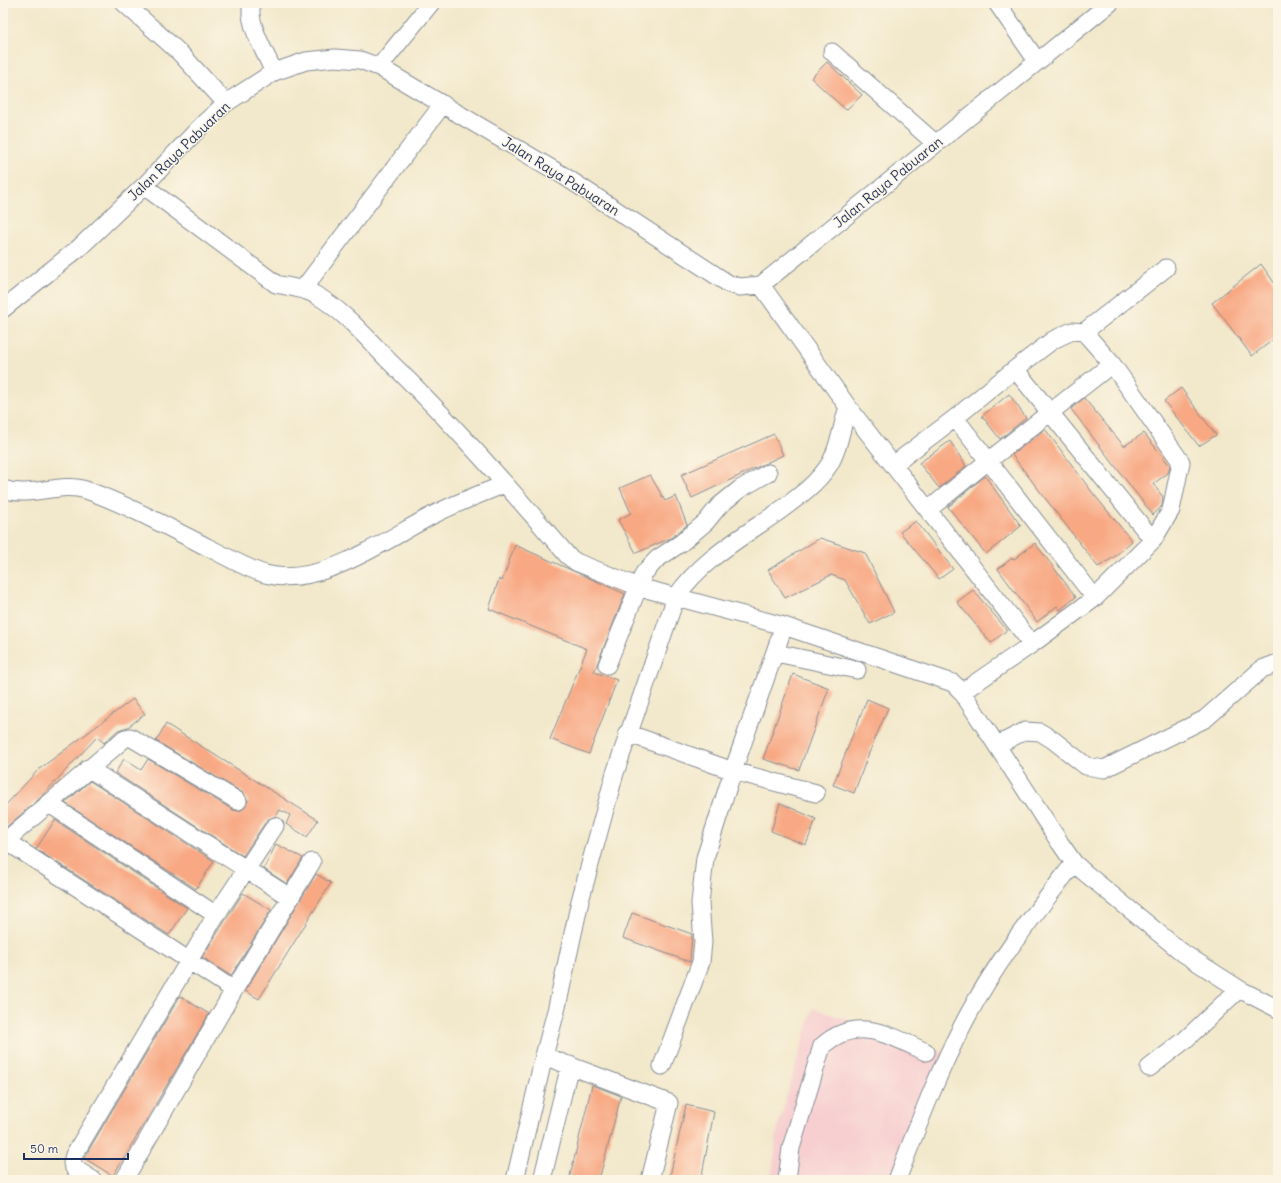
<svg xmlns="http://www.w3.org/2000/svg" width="1281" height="1183" viewBox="0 0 1281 1183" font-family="Delius,sans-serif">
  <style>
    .built { fill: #f7cfd0 }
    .building { fill: #f8a883 }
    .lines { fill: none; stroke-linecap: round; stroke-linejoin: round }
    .minor-casing { stroke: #868c94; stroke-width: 19 }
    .minor { stroke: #fff; stroke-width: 17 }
    .labels { text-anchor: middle; stroke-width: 3; stroke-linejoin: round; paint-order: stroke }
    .street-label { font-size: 14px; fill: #1b2f5e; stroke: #fcf5e5 }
  </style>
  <rect width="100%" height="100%" fill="#fcf5e5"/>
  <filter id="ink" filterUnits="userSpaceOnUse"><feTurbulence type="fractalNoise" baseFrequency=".025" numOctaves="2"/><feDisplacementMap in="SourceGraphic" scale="8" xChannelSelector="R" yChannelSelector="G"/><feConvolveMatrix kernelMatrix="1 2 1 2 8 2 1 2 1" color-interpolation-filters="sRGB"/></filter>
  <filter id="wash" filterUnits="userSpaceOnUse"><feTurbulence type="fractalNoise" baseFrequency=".012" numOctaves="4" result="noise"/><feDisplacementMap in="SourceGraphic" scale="16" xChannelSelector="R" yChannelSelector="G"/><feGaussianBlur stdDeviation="0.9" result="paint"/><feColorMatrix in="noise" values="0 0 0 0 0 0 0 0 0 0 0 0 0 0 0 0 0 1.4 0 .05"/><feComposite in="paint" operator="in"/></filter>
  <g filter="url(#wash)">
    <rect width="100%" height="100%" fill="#f2e8cb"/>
    <path class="built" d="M813,1008L945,1053L898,1180H771L778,1125Z"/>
    <g id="blocks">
      <path class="building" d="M827,62L862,95L846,110L811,78Z
        M1261,264L1278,288V336L1252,356L1212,303Z
        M1181,388L1216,435L1199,446L1164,401Z
        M1009,394L1026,418L1000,439L982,416Z
        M1084,398L1124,446L1144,433L1170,466L1168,473L1153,484L1163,497L1162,506L1153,515L1071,409Z
        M1045,429L1092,492L1132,541L1114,557L1098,567L1012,455Z
        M774,434L783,455L692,498L681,475Z
        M950,441L966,466L939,488L919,463Z
        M650,475L665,501L676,496L687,525L671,538L636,553L618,520L631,513L620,488Z
        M985,476L1021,526L986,554L948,507Z
        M916,521L953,569L939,579L900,532Z
        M820,538L865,553L894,612L870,624L845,580L831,575L785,598L768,570Z
        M1035,543L1076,597L1060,610L1057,606L1037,622L998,569L1012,558L1013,560Z
        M515,545L625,594L594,672L617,680L589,754L550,739L587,649L489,609L499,579L502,581Z
        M973,590L1007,630L991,643L957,602Z
        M793,674L829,688L799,770L763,759Z
        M133,699L145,714L128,727L118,730L104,743L97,737L39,799L3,830V808L38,770Z
        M867,699L888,708L867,758L854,793L833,785Z
        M166,724L318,820L307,837L286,824L290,815L280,810L276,816L267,820L243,856L115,773L124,759L141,770L148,759L233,810L238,811L243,809L248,801L243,793L156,741Z
        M90,781L214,861L196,889L65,803Z
        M780,803L816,819L806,845L771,831Z
        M55,820L187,908L169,935L36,849Z
        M276,844L303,858L287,884L264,869Z
        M316,874L331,883L259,999L245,991Z
        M243,893L271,910L231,976L202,957Z
        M632,913L692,934L690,962L623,938Z
        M180,996L209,1014L113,1176L84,1158Z
        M592,1085L621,1096L599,1180H569Z
        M686,1105L714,1112L701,1180H669Z"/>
    </g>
  </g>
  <g filter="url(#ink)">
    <use href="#blocks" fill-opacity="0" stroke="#868c94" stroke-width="1"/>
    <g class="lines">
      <defs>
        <path id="minor" d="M124,3L180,53L226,103
          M252,3C246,22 266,54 274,72
          M997,3L1037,61
          M832,52L935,143
          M379,67L431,3
          M144,186L276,284C289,287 302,288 314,294C342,309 366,337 388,360C452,422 510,489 568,556L576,562L639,587L784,626L953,683L962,692L1060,843L1074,863L1084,872L1183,953L1239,989L1278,1009
          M761,285L848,407
          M303,289L443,104
          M3,309L80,247L144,186L204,123L226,103L274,72L306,61L335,58L360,60L379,67L564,176L729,284L740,287L761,285L1110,3
          M1084,332L1166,268
          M955,418L1015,369L1153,540
          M893,465L1032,644
          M3,489C32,499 59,481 86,490C128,505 168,527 207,547C226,556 245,568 265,574C320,589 386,539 433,515C456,503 481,494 505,484
          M928,510L988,461L1112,364
          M784,626L733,771L816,793
          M776,653L857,670
          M607,665L644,573L657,559L681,543L706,522L719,506L740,489L768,473
          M962,692L1032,644L1095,598L1153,540L1171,510L1181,462L1112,364L1084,332L1072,331L1053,340L1015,369
          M627,733L733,771L705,858L700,903L703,942L701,962L662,1066
          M997,745L1025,731L1040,732L1053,740L1086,766L1104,769L1205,719L1262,669L1278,663
          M88,768L291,898
          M48,803L216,915
          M6,841L234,990
          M3,843L125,738L130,737L238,801
          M544,1056L669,1103L650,1180
          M1149,1068L1185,1040L1239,989
          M93,1180L74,1168L72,1163L74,1155L216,915L275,826
          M124,1180L234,990L312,862
          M515,1180L544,1056L557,1007L580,901L615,773L676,597C701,560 742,537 778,512C797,498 816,485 829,465C839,449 842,425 848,407L893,465L955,418L1095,598
          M542,1180L570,1065
          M787,1180L791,1148L822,1046C857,1015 889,1035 926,1052
          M897,1180C918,1125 939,1069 967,1017C996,962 1036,912 1074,863"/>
      </defs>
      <use href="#minor" class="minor-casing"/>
      <use href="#minor" class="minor"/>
    </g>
  </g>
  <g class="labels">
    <g class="street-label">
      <text transform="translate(179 151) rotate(-44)" y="5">Jalan Raya Pabuaran</text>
      <text transform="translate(561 176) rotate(32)" y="5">Jalan Raya Pabuaran</text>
      <text transform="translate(888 182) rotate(-39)" y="5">Jalan Raya Pabuaran</text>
    </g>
  </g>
  <rect width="1281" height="1183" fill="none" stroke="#fcf5e5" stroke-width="16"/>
  <path d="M24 1153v6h104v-6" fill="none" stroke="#1b2f5e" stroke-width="2"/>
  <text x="30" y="1153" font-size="12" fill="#1b2f5e" stroke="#fcf5e5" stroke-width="3" paint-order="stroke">50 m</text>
</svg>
